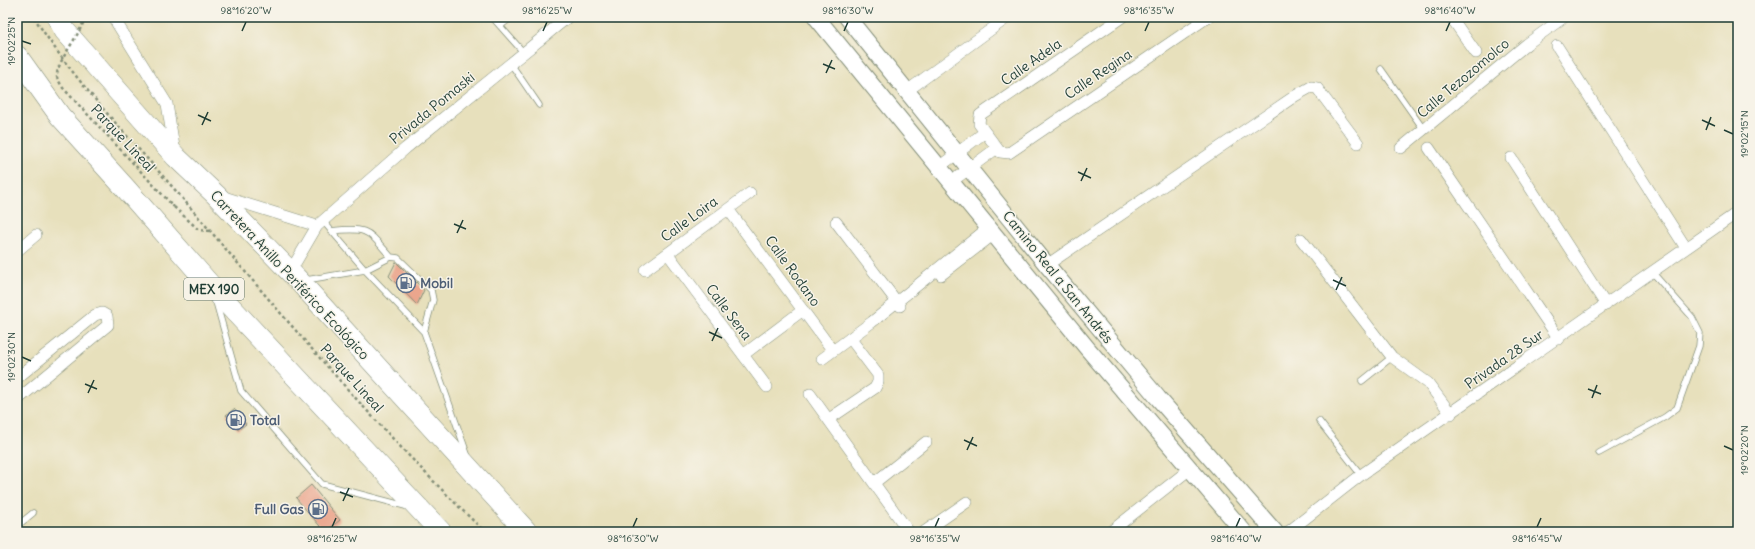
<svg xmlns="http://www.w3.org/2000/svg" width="1755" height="549" viewBox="0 0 1755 549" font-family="Delius,sans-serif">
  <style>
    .building { fill: #eba68d }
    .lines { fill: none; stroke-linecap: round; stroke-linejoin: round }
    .lane-casing { stroke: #838e78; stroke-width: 7 }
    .street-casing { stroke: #838e78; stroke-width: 12 }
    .secondary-casing { stroke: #838e78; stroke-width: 18 }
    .highway-casing { stroke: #838e78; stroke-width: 22 }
    .path { stroke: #838e78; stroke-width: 2.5; stroke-dasharray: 3 3; stroke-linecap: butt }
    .lane { stroke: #fff; stroke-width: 5.5 }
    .street { stroke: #fff; stroke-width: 11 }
    .secondary { stroke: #fff; stroke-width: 16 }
    .highway { stroke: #fff; stroke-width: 21 }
    .path-bridge { stroke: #838e78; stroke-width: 2.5; stroke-dasharray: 3 3; stroke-linecap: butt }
    .ticks { fill: none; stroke: #1f3d34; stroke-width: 1.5 }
    .labels { text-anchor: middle; stroke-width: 3; stroke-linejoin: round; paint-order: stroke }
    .shield { fill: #f7f3e8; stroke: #60746a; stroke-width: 1 }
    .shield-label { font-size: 13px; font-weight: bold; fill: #1f3d34 }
    .street-label { font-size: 14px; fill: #1f3d34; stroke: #f7f3e8 }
    .service-label { font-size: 14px; font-weight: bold; fill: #4e5e75; stroke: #f7f3e8; text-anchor: start }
    .neatline { fill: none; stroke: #1f3d34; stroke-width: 1.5 }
    .ticks-label { font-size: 10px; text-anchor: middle; fill: #1f3d34 }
  </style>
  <rect width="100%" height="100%" fill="#f7f3e8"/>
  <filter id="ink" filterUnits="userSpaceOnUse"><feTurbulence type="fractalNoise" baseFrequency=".025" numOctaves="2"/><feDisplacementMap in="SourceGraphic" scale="8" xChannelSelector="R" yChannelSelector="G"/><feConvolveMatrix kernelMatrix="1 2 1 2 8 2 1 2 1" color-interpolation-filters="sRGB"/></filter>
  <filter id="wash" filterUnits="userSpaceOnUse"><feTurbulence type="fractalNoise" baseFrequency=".012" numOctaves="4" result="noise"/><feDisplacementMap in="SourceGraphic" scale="16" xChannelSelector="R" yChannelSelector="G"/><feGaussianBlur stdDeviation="0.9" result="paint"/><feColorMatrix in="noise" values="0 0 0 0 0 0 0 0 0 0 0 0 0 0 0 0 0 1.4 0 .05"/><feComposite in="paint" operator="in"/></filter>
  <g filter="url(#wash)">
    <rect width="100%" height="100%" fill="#e7e0bc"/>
    <g id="blocks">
      <path class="building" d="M396,262L424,290L417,305L389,276Z
        M234,409L246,424L238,430L226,415Z
        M311,485L340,520L325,532L296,498Z"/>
    </g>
  </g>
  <g filter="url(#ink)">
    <use href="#blocks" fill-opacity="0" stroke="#838e78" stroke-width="1"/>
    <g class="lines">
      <defs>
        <path id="lane" d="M492,17L524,53
          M500,26L512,17
          M511,64L539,105
          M1381,69L1424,130
          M323,221L365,270L424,332L467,454
          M331,231C369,227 367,230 391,257
          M306,280L365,270L391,257L398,258L431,290L433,300L424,332
          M216,302L241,391L322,484L409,507
          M1362,381L1392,357
          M1319,421L1361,475
          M1599,453L1665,417L1677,408L1699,346L1700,333L1692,317L1652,272
          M17,526L33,513"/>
        <path id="street" d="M113,17L167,104L175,153
          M1122,17L980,115L979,124L1000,152L1009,153L1208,17
          M1451,17L1476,53
          M1557,46L1686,248
          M907,91L1008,17
          M1401,148L1527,44L1564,17
          M1429,148L1559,339
          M1511,158L1606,305
          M939,167L985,132
          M951,182L997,148
          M224,197L317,226
          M728,209L833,351
          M836,222L900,306
          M1301,239L1392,357L1428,383L1451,414
          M17,251L36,235
          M668,254L767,387
          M1047,265L1295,96L1311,87L1317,88L1358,143
          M645,270L750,193
          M290,272L317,226L406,148L568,17
          M941,275L994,234
          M743,355L803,310
          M822,359L872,322L988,228
          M17,378L95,315L102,313L107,316L108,325L17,400
          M810,394L909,532
          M829,419L875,388L878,382V375L850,338
          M874,483L926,442
          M924,532L967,502
          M1110,532L1190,469
          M1288,532L1361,475L1738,212"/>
        <path id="secondary" d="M816,17L1087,348L1244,532
          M847,17L1047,265L1158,398L1275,532"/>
        <path id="highway" d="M57,17L65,31L176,157L216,195L299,281L527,532
          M17,56L60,116L127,190L211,286L441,532"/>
      </defs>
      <use href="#lane" class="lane-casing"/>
      <use href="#street" class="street-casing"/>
      <use href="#secondary" class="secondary-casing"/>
      <use href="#highway" class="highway-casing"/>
      <path class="path" d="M34,17C77,86 136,144 189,206C284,317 379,431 485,532
        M174,207L199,230L210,231"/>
      <use href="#lane" class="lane"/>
      <use href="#street" class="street"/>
      <use href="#secondary" class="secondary"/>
      <use href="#highway" class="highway"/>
      <path class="path-bridge" d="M85,17C82,33 55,63 57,77C58,81 61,84 63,88L174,207"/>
    </g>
  </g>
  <path class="ticks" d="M242,31L246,22M543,31L547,22M844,31L848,22M1145,31L1149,22M1446,31L1450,22M22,41L31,44M823,64L835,69M826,73L832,60M198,115L211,121M1702,120L1715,126M202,125L208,112M1706,130L1711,117M1724,130L1733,134M1078,172L1091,178M1081,181L1087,168M454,224L466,229M457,233L463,220M1333,280L1346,286M1336,290L1342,277M709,332L722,338M712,341L718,328M22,357L31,361M85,384L97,389M1588,389L1601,394M88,393L94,380M1592,398L1597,385M964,440L977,446M1724,446L1733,450M967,450L973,437M340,492L353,497M343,501L349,488M332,527L336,518M633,527L637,518M935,527L939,518M1236,527L1240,518M1537,527L1541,518"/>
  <defs>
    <symbol id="fuel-ring" viewBox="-11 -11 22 22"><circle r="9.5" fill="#f7f3e8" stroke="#5c6f8a" stroke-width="1.5"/><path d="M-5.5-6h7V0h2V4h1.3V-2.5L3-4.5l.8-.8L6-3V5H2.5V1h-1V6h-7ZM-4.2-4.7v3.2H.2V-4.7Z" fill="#5c6f8a"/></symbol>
  </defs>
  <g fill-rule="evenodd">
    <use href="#fuel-ring" x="395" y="272" width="22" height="22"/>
    <use href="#fuel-ring" x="225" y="409" width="22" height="22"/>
    <use href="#fuel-ring" x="307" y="498" width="22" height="22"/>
  </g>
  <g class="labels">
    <rect class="shield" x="184" y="278" width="60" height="22" rx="3"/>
    <g class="shield-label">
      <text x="214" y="294">MEX 190</text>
    </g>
    <g class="street-label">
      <text transform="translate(1031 62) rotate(-35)" y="5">Calle Adela</text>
      <text transform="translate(1098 74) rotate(-34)" y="5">Calle Regina</text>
      <text transform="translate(1463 78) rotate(-40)" y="5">Calle Tezozomolco</text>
      <text transform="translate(432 108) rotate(-39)" y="5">Privada Pomaski</text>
      <text transform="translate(123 138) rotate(47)" y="5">Parque Lineal</text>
      <text transform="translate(689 219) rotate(-36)" y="5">Calle Loira</text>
      <text transform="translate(793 271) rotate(54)" y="5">Calle Rodano</text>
      <text transform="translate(290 275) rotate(47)" y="5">Carretera Anillo Periférico Ecológico</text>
      <text transform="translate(1058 277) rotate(51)" y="5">Camino Real a San Andrés</text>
      <text transform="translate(729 312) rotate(53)" y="5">Calle Sena</text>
      <text transform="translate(1504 359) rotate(-35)" y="5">Privada 28 Sur</text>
      <text transform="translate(352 378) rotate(48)" y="5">Parque Lineal</text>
    </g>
    <g class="service-label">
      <text x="420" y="288">Mobil</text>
      <text x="250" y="425">Total</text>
      <text x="304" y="514" text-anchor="end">Full Gas</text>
    </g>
  </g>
  <rect width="1755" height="549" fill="none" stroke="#f7f3e8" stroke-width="44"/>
  <rect x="22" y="22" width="1711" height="505" class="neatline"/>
  <g class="ticks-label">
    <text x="246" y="14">98°16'20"W</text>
    <text x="547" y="14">98°16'25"W</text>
    <text x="848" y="14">98°16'30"W</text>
    <text x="1149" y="14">98°16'35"W</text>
    <text x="1450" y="14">98°16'40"W</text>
    <text transform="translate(11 41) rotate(-90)" y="4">19°02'25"N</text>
    <text transform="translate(1744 134) rotate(-90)" y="4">19°02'15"N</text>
    <text transform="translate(11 357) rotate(-90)" y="4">19°02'30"N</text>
    <text transform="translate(1744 450) rotate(-90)" y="4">19°02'20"N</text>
    <text x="332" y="542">98°16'25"W</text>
    <text x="633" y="542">98°16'30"W</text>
    <text x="935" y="542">98°16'35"W</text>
    <text x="1236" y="542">98°16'40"W</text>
    <text x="1537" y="542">98°16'45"W</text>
  </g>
</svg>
